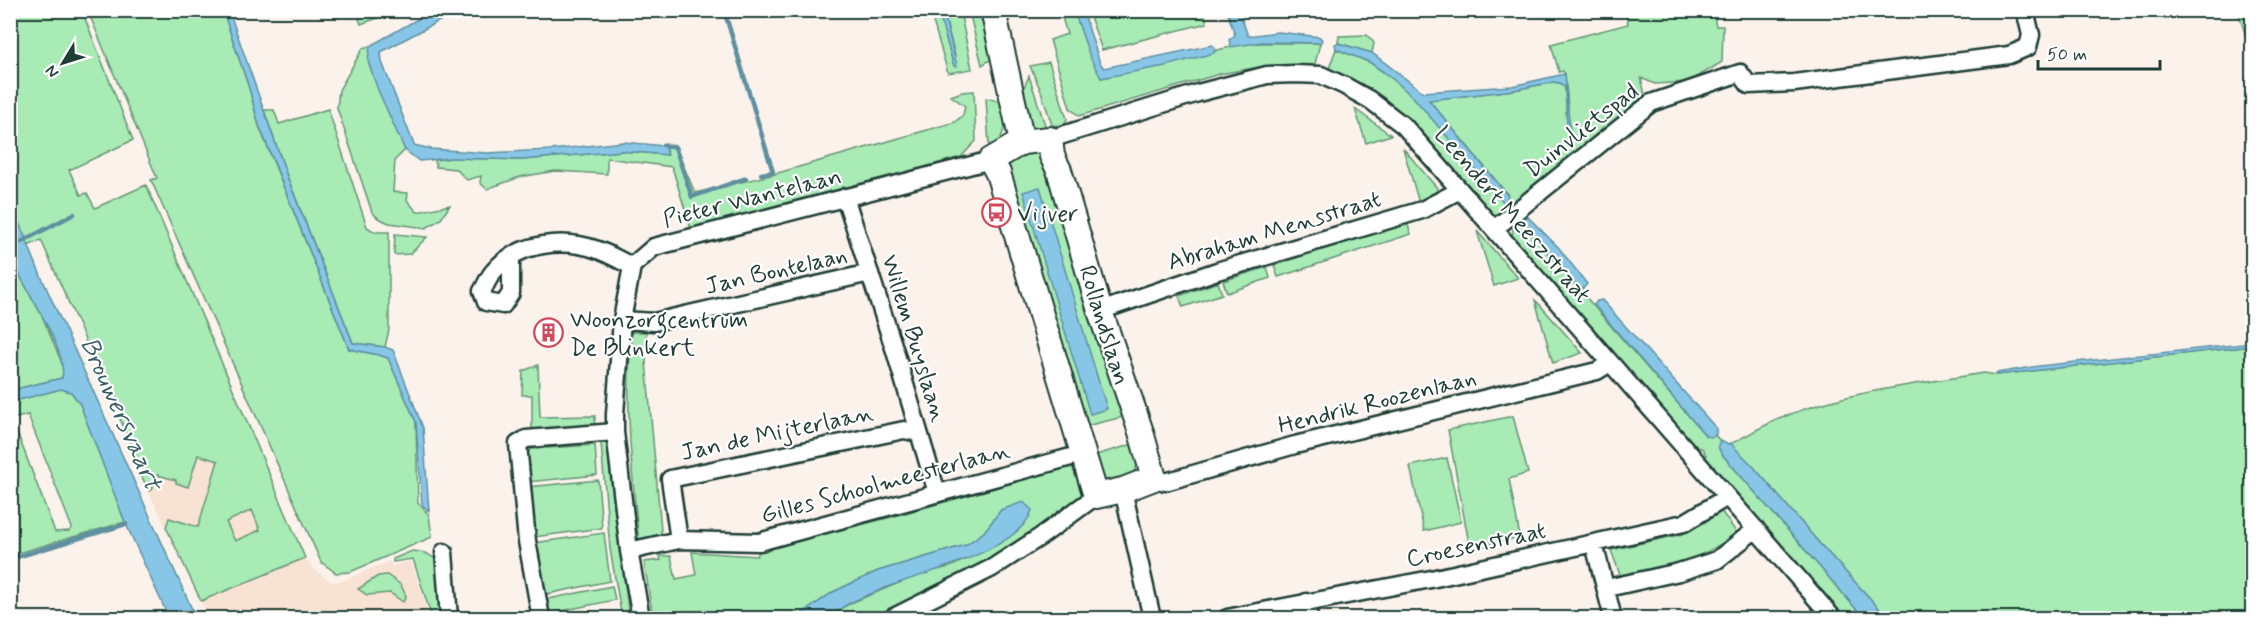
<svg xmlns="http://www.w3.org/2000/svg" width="2263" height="629" viewBox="0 0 2263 629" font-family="Mynerve,sans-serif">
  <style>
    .built { fill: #f7e2d4 }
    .green { fill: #a8ebb5; stroke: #649474; stroke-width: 1.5; fill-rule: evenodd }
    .water { fill: #88c6e8; stroke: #5e8fa0; stroke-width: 1.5 }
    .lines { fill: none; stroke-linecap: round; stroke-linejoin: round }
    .stream { stroke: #5e8fa0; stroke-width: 4.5 }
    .street-casing { stroke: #1f3d34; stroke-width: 21 }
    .secondary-casing { stroke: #1f3d34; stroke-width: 28 }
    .street { stroke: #fff; stroke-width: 16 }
    .secondary { stroke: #fff; stroke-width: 24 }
    .labels { text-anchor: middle; stroke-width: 4.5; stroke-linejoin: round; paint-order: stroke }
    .street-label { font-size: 24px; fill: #1f3d34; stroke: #fff }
    .poi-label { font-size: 24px; fill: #1f3d34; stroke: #fff; text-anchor: start }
    .water-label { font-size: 26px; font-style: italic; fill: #395f61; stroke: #fff }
  </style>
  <rect width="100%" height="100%" fill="#fbf2eb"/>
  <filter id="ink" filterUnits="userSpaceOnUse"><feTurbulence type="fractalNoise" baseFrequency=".0167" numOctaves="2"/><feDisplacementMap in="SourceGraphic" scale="12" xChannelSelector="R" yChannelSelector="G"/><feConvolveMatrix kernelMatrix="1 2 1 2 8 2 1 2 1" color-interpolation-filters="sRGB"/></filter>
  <g filter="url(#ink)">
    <path class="built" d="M222,440L261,530L184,565L141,475Z
      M305,558L315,570L331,582L342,581L390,561L392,566L411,561L430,618H209L201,601Z"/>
    <path class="green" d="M10,11H82L133,140L69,170L81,195L87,193L95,208L146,185L305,558L201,601L166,527L169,518L198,527L218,461L198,455L188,487L176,483V480L157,475L152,490L149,491L141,475L144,473L41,240L28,246L11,203ZM252,510L260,530L235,541L226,522Z
      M88,11H223L249,88L259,126L349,349L379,355L388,358L416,422L418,503L429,515L432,537L350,572L336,573L321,562L151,180L157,178Z
      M356,11V10L397,11L361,24Z
      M930,11H938L954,66L955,55L943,11H960L972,69L948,73Z
      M969,11H985L995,57L982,65Z
      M1060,11H1078L1101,78L1247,43H1320L1314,68L1265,66L1219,74L1079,116L1070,108L1050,40L1067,34Z
      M1088,11H1204L1207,23L1102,50Z
      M1626,11H1713L1716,26H1723L1722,62L1689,82L1655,84L1641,78L1646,99L1562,164L1536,189L1508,210L1497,215L1489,212L1410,123L1383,97L1355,81L1328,71L1336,49L1369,62L1412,93L1508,195L1429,100L1514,90L1553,82L1560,83L1565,88L1568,146H1571L1565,74L1563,71L1559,72L1551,44L1628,24Z
      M2238,11H2252V56Z
      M1367,35L1374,43L1372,53L1338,43L1339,36Z
      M370,46L373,76L405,150L395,160L393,192L408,193L407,200L417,212L450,205L441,219L426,228L389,223L378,218L372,212L337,108L339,90L363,48Z
      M1049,62L1067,119L1063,126L1052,125L1041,91L1030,66Z
      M1029,76L1047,131H1037C1014,111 1017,103 1029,76Z
      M974,91L976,141L961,157L692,232L672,167L607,158V174L555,171L520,177L487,189L480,183L481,176L467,180L456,169L436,167L435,160L452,158L522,160L622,151L667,155L664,146L675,145L695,193L771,175L955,122L963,115L965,106L951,96L962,92Z
      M986,98L1003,102L1007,121L998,146H989Z
      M328,109L367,227L375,232H389V330L385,347L353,343L286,173L264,110H274L279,124Z
      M1355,109L1391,135L1366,143Z
      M1403,148L1437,188L1436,196L1419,203Z
      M1034,152L1048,156L1127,416L1078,428L1007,167L1014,158Z
      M1521,222L1706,436L1715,435L1720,441L1718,446L1721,453L1864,618H1840L1706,463V455L1702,448L1693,447L1611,350L1609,351L1596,336L1598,334L1587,321L1585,322L1512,237L1513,229Z
      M1407,223L1411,234L1278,277L1274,265Z
      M1477,231L1518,278L1494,286Z
      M395,234L427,237L410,254L394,255Z
      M10,257L43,318L64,368L62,378L11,390Z
      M1267,267L1270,278L1227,293L1223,281Z
      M1218,282L1222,294L1183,307L1179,296Z
      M1535,300L1541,306L1582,353L1553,363Z
      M632,332H646V362L662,541L639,544C632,474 624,403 632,332Z
      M2252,346V618H1888L1820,544L1752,465L1730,444C1746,436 1762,426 1779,419C1839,392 1919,384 1984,373L1996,375Z
      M538,365L540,417L595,416L594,430L544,433L532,429V395H522L523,371Z
      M61,389L71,392L80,404L125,522L11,555L10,402ZM28,415L72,528L69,531L55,532L12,419Z
      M1513,416L1528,473L1509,479L1520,537L1470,549L1448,430Z
      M601,443H608L613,451V487L629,618H622L610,549Z
      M1137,443L1138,465L1131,476L1108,482L1098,476L1089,457Z
      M595,445L597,475L527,482L525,455L531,449Z
      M1447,458L1461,522L1424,531L1410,466Z
      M1072,466L1083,497L1006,556L875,618H822L853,602L923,573L950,567L1001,542V510L984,532L966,545L878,571L833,592L796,618H653L644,562L661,560L660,556H671L676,579L696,575L692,552L757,556L759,551H768L777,546L888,518Z
      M598,480L602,528L534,537L528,487Z
      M1721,511L1737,533C1701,561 1664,568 1620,575L1611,550L1683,534Z
      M604,533L610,581L542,595L534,543Z
      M412,551C420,552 427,552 434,558C443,567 444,605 445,618H432L413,559L393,562V559Z
      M387,575L401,585L406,596L403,602L390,593L367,595L358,589L378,576Z
      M612,586L615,600L546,614L543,600Z"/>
    <path class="water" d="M223,11H229L288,179L353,343L385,347L393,350L423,428L429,511L422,505L416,422L388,358L379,355L349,349L259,125L249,88Z
      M432,11H458L381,52L382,62L414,145L431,149L487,153L551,150L623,142L664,146L668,155L622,151L522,160L452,158L419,161L405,150L378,90L368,61L370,46Z
      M938,11H943L957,66H954Z
      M1074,11H1083L1100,63L1104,68L1212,45L1215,47L1214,53L1165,66L1101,78L1090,57Z
      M1227,11H1239L1248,36L1278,32L1320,37L1322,40L1320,43L1262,42L1231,47L1229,40L1235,35Z
      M1338,43L1372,53L1423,92L1512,86L1565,74L1571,146L1568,147L1565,88L1560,83L1553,82L1514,90L1429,100L1508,196L1504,203L1413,97L1388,75L1369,62L1336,49L1335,44Z
      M1040,187L1107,409L1090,414L1023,192Z
      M11,203L41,276L196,618H169L125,522L80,404L71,392L61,389L11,402V390L62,378C69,350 23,288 12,259C7,247 10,218 11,203Z
      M1527,216L1559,248L1587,284L1581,291L1521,222Z
      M1602,300L1716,428V434L1713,437L1706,436L1594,305L1597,301Z
      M2252,343V346L2243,347L1997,375L1996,373L2039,366Z
      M1720,441L1727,444L1730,443L1752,465L1820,544L1888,618H1864L1721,453L1718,446Z
      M1023,502L1032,510C1020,551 922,573 885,588C874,593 862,597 852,602C842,607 833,615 823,618C815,620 804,619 796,618L833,592L878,571L966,545L984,532L1001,510Z"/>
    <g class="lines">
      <path class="stream" d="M724,10L773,172L761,174
        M663,145L675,147L692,197L746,178
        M21,242L74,214
        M10,559L126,524"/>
      <defs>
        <path id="street" d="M1050,139L1198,93L1267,75L1295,74L1321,75L1345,86L1370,100L1404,126L1833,618
          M845,197L895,351L937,493
          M1494,229L1651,103L1740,73L1749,85L1794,83L2009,55L2028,47L2031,35L2025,10
          M511,257V293L503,305L486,302L482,291C486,285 489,276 494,271C518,242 564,238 598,250C609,254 621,261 632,266
          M1100,311L1217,271L1422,210L1460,190
          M622,320L654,322L870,273
          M1154,478L1165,482L1295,445L1597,371L1610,363
          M1123,490L1152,618
          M679,540L670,479L904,430L919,433
          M1594,544L1613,618
          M629,551L679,540L759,542L1082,454
          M444,552L449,618
          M1607,588L1679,572L1717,560L1756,529
          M1306,602L1309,618
          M541,618L527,541L518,444L526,439L615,432
          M641,618L629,551L615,432V414L622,320L632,266L654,247L991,160
          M892,618L992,568L1040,537L1096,496
          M1227,618L1431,579L1684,523L1727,497"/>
        <path id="secondary" d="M993,10L1022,142
          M1050,139L1052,156L1059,170L1100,311L1141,432L1154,478L1123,490L1096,496L998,173L991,160L1022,142Z"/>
      </defs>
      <use href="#street" class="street-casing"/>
      <use href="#secondary" class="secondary-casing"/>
      <use href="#street" class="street"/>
      <use href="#secondary" class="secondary"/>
    </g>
  </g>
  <defs>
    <symbol id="bus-ring" viewBox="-11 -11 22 22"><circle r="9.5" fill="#fff" stroke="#d1495b" stroke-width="1.5"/><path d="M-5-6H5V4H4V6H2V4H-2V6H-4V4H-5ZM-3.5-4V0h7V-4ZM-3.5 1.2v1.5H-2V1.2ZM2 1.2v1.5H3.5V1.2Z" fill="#d1495b"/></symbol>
    <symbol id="building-ring" viewBox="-11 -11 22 22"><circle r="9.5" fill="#fff" stroke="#d1495b" stroke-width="1.5"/><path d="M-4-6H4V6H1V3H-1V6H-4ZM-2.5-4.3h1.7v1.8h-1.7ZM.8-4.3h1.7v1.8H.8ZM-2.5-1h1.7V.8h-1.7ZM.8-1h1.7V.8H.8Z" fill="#d1495b"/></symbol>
  </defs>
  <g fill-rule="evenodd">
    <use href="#bus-ring" x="980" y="196" width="33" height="33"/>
    <use href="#building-ring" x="532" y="316" width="33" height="33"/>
  </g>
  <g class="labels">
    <g class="street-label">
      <text transform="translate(1581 130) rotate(-38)" y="8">Duinvlietspad</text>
      <text transform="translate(752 197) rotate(-14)" y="8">Pieter Wantelaan</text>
      <text transform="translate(1513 214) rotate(49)" y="8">Leendert Meeszstraat</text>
      <text transform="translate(1274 230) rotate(-17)" y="8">Abraham Mensstraat</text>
      <text transform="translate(776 270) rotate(-13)" y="8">Jan Bontelaan</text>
      <text transform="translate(1105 325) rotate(73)" y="8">Rollandslaan</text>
      <text transform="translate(915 338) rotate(73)" y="8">Willem Buyslaan</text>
      <text transform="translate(1377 401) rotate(-14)" y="8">Hendrik Roozenlaan</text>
      <text transform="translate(777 432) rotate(-12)" y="8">Jan de Mijterlaan</text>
      <text transform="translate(885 482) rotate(-15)" y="8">Gilles Schoolmeesterlaan</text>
      <text transform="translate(1476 544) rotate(-12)" y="8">Croesenstraat</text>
    </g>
    <g class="poi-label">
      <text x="1017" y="221">Vijver</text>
      <text x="570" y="327">Woonzorgcentrum<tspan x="570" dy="28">De Blinkert</tspan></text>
    </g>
    <g class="water-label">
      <text transform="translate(122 413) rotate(66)" y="9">Brouwersvaart</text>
    </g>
  </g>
  <rect width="2263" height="629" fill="none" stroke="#fff" stroke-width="36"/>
  <rect x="18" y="18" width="2227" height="593" fill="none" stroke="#1f3d34" stroke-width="2" filter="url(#ink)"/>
  <g transform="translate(63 63) rotate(232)" stroke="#ffffff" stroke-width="4.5" paint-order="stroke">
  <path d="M0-4.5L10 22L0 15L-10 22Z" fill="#1f3d34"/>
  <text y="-9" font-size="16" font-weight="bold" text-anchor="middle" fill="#1f3d34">N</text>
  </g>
  <path d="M2038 60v9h122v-9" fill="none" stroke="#1f3d34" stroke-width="3"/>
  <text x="2047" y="60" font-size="18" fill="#1f3d34" stroke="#ffffff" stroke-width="4.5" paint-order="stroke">50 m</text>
</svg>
